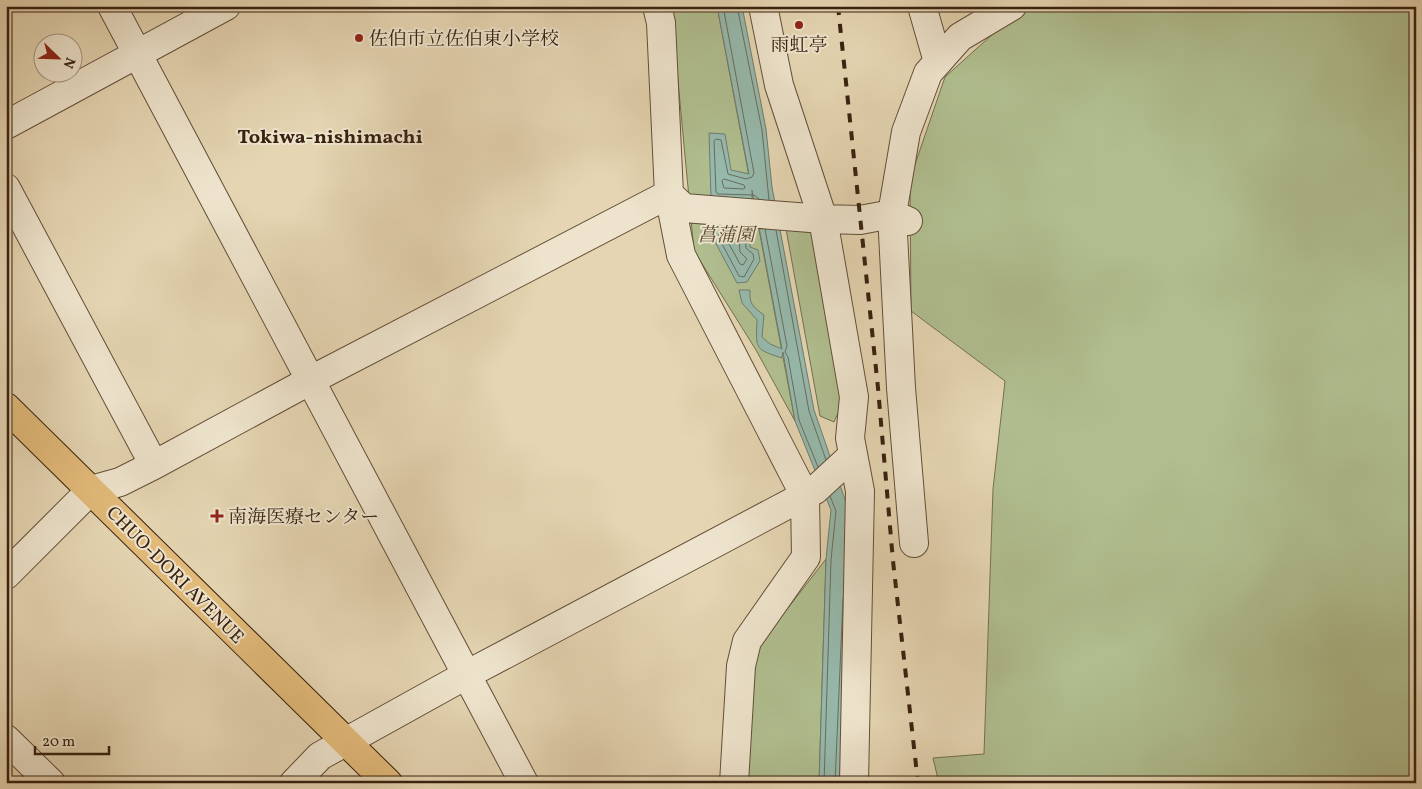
<svg xmlns="http://www.w3.org/2000/svg" width="1422" height="789" viewBox="0 0 1422 789" font-family="Vollkorn,'Noto Serif JP',serif">
  <style>
    .green { fill: #b0be8f; stroke: #747050 }
    .water { fill: #96b9ac; stroke: #707c6e }
    .lines { fill: none; stroke-linecap: round; stroke-linejoin: round }
    .shore { stroke: #676d5e; stroke-width: 1 }
    .minor-casing { stroke: #634e38; stroke-width: 30 }
    .highway-casing { stroke: #382110; stroke-width: 30 }
    .minor { stroke: #eee4cd; stroke-width: 28 }
    .highway { stroke: #e2ba79; stroke-width: 28 }
    .rail { stroke: #382110; stroke-width: 4; stroke-dasharray: 9 9; stroke-linecap: butt }
    .poi-dot { fill: #8f2418; stroke: #eee4cd; stroke-width: 2 }
    .labels { text-anchor: middle; stroke-width: 4; stroke-linejoin: round; paint-order: stroke }
    .poi-label { font-size: 19px; fill: #382110; stroke: #eee4cd; text-anchor: start }
    .park-label { font-size: 19px; font-style: italic; fill: #564830; stroke: #eee4cd }
    .street-label { font-size: 19px; fill: #382110; stroke: #eee4cd }
    .neighbourhood-label { font-size: 20px; font-weight: bold; fill: #382110; stroke: #eee4cd }
  </style>
  <rect width="100%" height="100%" fill="#e5d5b2"/>
  <filter id="stains"><feTurbulence type="fractalNoise" baseFrequency=".004" numOctaves="4"/><feColorMatrix values="0 0 0 0 .2 0 0 0 0 .09 0 0 0 0 .02 0 0 0 .5 -.17"/></filter>
  <radialGradient id="worn" r=".72"><stop offset=".6" stop-color="#630" stop-opacity="0"/><stop offset="1" stop-color="#630" stop-opacity=".3"/></radialGradient>
  <path class="green" d="M669,6H717L795,421L756,350L694,251L673,28Z
    M1024,6H1416V783H939L933,758L984,754L993,489L1005,381L911,311L910,179L945,77Z
    M786,229L815,233L843,402L834,422L820,416Z
    M826,559L819,783H746L756,649Z"/>
  <path class="water" d="M717,6H742L766,129L772,187L814,410L850,514L840,783H819L826,559L831,510L795,421L783,352L782,358C754,349 756,349 757,320L742,303L739,290H750C749,304 753,307 764,315L762,337L770,344L782,349L752,190V201L711,199L709,133L725,134L731,170L749,174Z
    M714,227H751L750,247L758,250L760,261L747,282L737,283L713,238Z"/>
  <g class="lines">
    <path class="shore" d="M723,6L754,173L752,177L746,179L728,174L721,140L716,139L714,141L716,192L718,194L754,195L759,199
      M737,6L762,130L769,200
      M724,179L744,185L745,188L743,189L724,188L722,181Z
      M765,229L787,346L785,352L788,357L799,420L818,467
      M776,230L809,411L826,460
      M721,232L745,234L746,248L753,254L754,259L744,277L739,276L719,238V233Z
      M730,238L739,240L740,252L747,259L743,265L740,264L728,242Z
      M824,783L831,560L836,511L830,496
      M835,783L843,599"/>
    <defs>
      <path id="minor" d="M112,6L524,783
        M657,6L661,23L669,194L681,255L805,496L806,557L747,641L741,666L734,783
        M763,6L779,85L823,219L854,397L850,438L860,491L854,783
        M922,6L938,62
        M6,125L226,6
        M6,188L154,465
        M669,194L684,208L823,219L860,220L892,214L906,132L928,73L960,37L1012,6
        M908,221L892,214L901,388L914,543
        M6,575L91,490L120,482L154,465L311,380L669,194
        M6,739L51,783
        M294,783L320,756L468,674L815,490L853,455"/>
      <path id="highway" d="M6,407L388,783"/>
    </defs>
    <use href="#minor" class="minor-casing"/>
    <use href="#highway" class="highway-casing"/>
    <use href="#minor" class="minor"/>
    <use href="#highway" class="highway"/>
    <path class="rail" d="M838,6L878,388L893,561L918,783"/>
  </g>
  <g class="poi-dot">
    <circle cx="799" cy="25" r="5"/>
    <circle cx="359" cy="38" r="5"/>
    <path d="M214.5 508.5h5v5h5v5h-5v5h-5v-5h-5v-5h5z"/>
  </g>
  <g class="labels">
    <g class="poi-label">
      <text x="369" y="45">佐伯市立佐伯東小学校</text>
      <text x="799" y="51" text-anchor="middle">雨虹亭</text>
      <text x="228" y="523">南海医療センター</text>
    </g>
    <g class="park-label">
      <text x="726" y="241">菖蒲園</text>
    </g>
    <g class="street-label">
      <text transform="translate(176 574) rotate(45)" y="7">CHUO-DORI AVENUE</text>
    </g>
    <g class="neighbourhood-label">
      <text x="330" y="143">Tokiwa-nishimachi</text>
    </g>
  </g>
  <rect width="1422" height="789" fill="none" stroke="#e5d5b2" stroke-width="25"/>
  <rect x="8" y="8" width="1407" height="774" fill="none" stroke="#382110" stroke-width="2.5"/>
  <rect x="12" y="12" width="1397" height="764" fill="none" stroke="#382110"/>
  <g transform="translate(58 58) rotate(113)"><circle r="24" fill="#eee4cd" stroke="#a59681"/>
  <path d="M0-4L9 19L0 12L-9 19Z" fill="#8f2418"/>
  <text y="-8" font-size="14" font-weight="bold" text-anchor="middle" fill="#382110">N</text>
  </g>
  <path d="M35 746v8h74v-8" fill="none" stroke="#382110" stroke-width="2.5"/>
  <text x="42" y="746" font-size="15" fill="#382110" stroke="#eee4cd" stroke-width="4" paint-order="stroke">20 m</text>
  <rect width="100%" height="100%" filter="url(#stains)"/>
  <rect width="100%" height="100%" fill="url(#worn)"/>
</svg>
